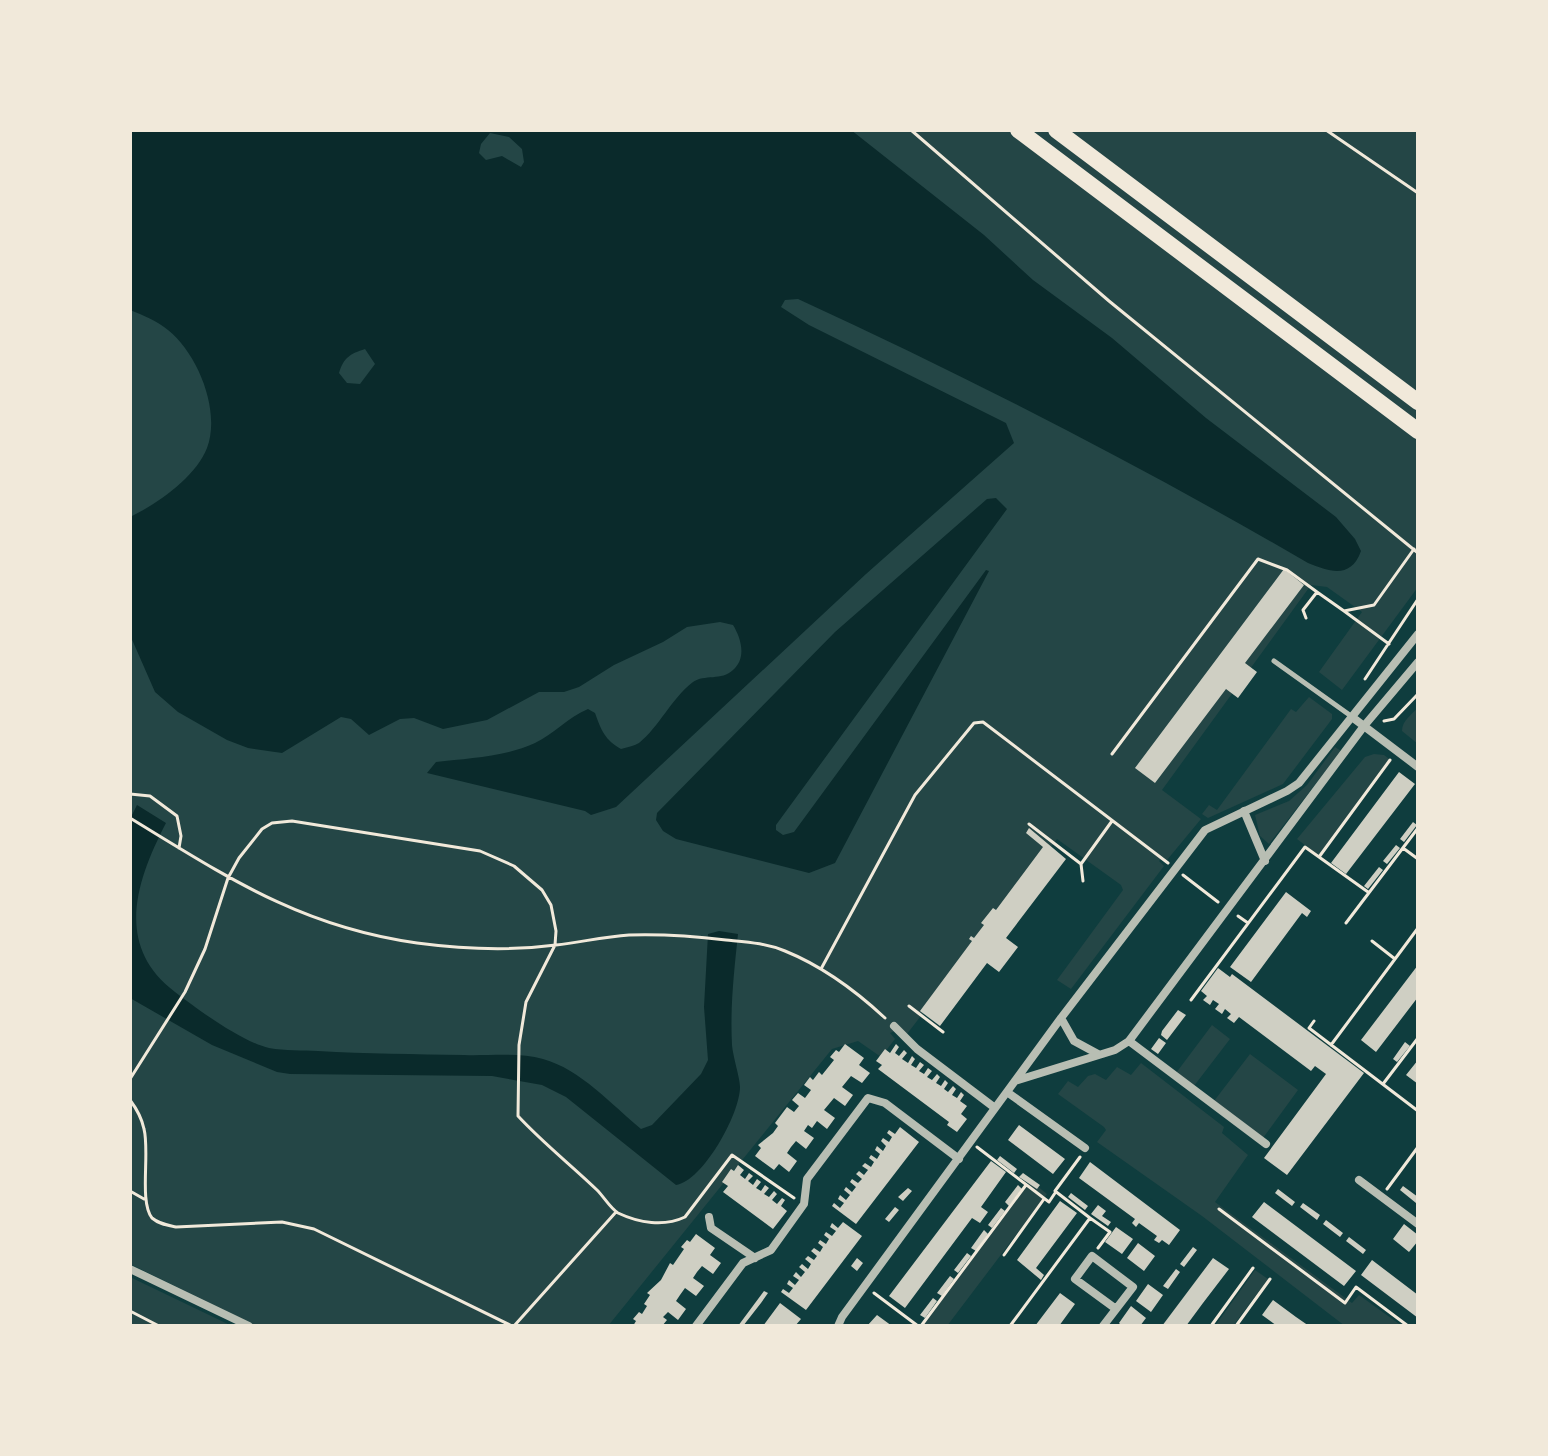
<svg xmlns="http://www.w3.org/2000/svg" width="1548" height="1456" viewBox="0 0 1548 1456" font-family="'PT Sans',sans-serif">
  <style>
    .green { fill: #244646 }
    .water { fill: #0a2a2b; fill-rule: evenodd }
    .building { fill: #cfcfc3 }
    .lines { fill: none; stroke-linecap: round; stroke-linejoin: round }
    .path { stroke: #f1e9da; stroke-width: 3 }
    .service { stroke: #b8beb3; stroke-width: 5 }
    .minor { stroke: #b8beb3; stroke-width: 8 }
    .trunk { stroke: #f1e9da; stroke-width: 16 }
  </style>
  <rect width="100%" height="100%" fill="#0f3d3e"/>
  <path class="green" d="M130,130H1418V587L1342,690L1319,672L1362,612L1327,587L1311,585L1162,790L1201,819L1167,860L1163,857L1159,861L1164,866L1071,989L1057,980L1123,890L1121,885L1057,839L907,1034L898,1030L890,1033L895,1039L881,1057L858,1041L832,1049L608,1326H257L130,1264Z
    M1309,697L1332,714V719L1283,784L1208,818L1202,814L1209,805L1217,810L1291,709L1296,712Z
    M1418,707V744L1402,731C1402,720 1412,715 1418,707Z
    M1335,747L1341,751L1269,844L1260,836L1255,815L1289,801L1307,785Z
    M1374,754L1384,755L1392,761L1319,856L1297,839L1365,757Z
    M1212,1025L1230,1039L1194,1086L1176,1073Z
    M1250,1054L1298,1090L1263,1138L1214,1101Z
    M1141,1063L1224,1127L1222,1133L1248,1155L1215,1202L1352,1303L1359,1295L1402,1326H1345L1202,1216L1097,1142L1106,1130L1104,1127L1058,1094L1068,1081L1078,1087L1088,1076L1095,1074L1106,1080L1117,1067L1131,1075Z
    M1031,1181L1047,1194L947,1326H920Z
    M1255,1270L1268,1279L1233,1326H1215Z
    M130,1277L232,1326H130Z"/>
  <path class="water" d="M130,130H851L984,235L1033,280L1112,338L1206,418L1336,517L1355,539L1361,551C1351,579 1330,572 1308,563C1143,467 972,379 798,299L785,300L781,307L809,325L1006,423L1014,443L866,574L616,807L591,815L585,811L427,773L436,762C468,758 505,757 535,743C554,734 568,717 588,709L595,713C601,730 605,740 621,749C627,747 634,746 639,743C659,727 671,699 693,682C704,674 722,681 733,670C747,658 741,638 733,625L720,622L687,627L663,642L614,665L579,687L564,692H539L487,720L443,729L414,718L400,719L369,735L351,719L341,717L282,753L248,748L227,740L178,712L155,692L130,635V517C157,504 196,477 207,448C221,411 198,354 168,330C157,321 143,315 130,310ZM490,133L509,137L522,149L524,162L521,167L502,156L486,160L479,153L481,144ZM365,349L375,364L360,384L347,383L339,373C344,357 350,354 365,349Z
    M996,498L1007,509L776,825V830L783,835L794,832L986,570L989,571L835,863L809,873L676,839L663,831L656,820L657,813L835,632L987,499Z
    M137,805L166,823C136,881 114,946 175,992C197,1009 242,1042 269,1048C285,1051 302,1050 318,1051C366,1054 415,1054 464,1055C489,1056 519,1052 543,1059C580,1069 612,1105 641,1129L652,1125L701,1074L708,1060L704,1007L708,934L719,931L738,934C734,972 730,1007 732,1045C733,1057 740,1078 740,1087C740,1114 703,1181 676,1185L566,1097L542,1085L492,1076L290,1074L277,1072L212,1045L130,998V819Z"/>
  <path class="building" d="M1284,569L1304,585L1245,663L1257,672L1238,698L1226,689L1155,783L1135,768Z
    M1399,772L1415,784L1346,874L1331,863Z
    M1413,822L1417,825L1404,842L1400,839Z
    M1029,828L1066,859L1006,938L1018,947L999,972L987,963L940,1026L920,1011L972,941L969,939L971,936L974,938L984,925L981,923L993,908L996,910L1043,847L1026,833Z
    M1396,845L1400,848L1387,864L1383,861Z
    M1379,867L1383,870L1368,889L1364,886Z
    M1286,892L1311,911L1307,917L1302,913L1251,982L1230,967Z
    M1418,965V997L1376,1052L1361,1040Z
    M1218,968L1230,977L1232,974L1364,1073L1287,1175L1264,1158L1326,1074L1315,1066L1311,1071L1239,1017L1234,1023L1227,1018L1231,1014L1225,1009L1222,1014L1215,1009L1219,1004L1213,1000L1210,1005L1203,1000L1207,996L1201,991Z
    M1178,1010L1186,1015L1167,1040L1161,1035L1162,1031Z
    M1159,1038L1166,1043L1158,1054L1151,1049Z
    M1405,1042L1410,1046L1397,1062L1393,1059Z
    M845,1044L864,1058L859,1065L870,1073L862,1083L851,1076L842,1087L853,1095L845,1106L834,1098L824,1110L835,1118L827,1129L817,1121L812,1128L808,1125L804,1131L814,1138L806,1149L796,1141L791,1147L787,1153L797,1161L789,1172L779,1164L774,1170L755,1156L761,1148L758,1145L773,1133L778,1126L775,1123L787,1107L794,1112L799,1106L792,1100L798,1093L805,1098L811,1090L804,1085L810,1077L813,1080L819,1072L822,1075L834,1060L830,1057L836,1050L839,1052Z
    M896,1044L899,1047L895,1053L899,1056L904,1050L907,1053L902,1059L908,1063L912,1056L915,1059L911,1065L916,1068L920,1062L924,1065L919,1071L924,1074L928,1068L932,1071L927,1077L932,1080L937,1074L940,1077L936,1083L941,1086L945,1080L948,1083L944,1089L948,1092L953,1086L956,1089L952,1095L957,1098L961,1092L964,1095L960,1101L967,1106L961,1114L967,1119L957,1132L947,1125L949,1122L878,1069L882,1065L876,1061L885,1049L890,1053Z
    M1418,1060V1084L1406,1075Z
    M1019,1125L1065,1159L1053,1174L1008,1140Z
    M900,1127L919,1142L856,1224L832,1206L834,1203L840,1208L844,1203L838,1199L840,1195L846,1200L850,1195L844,1190L846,1187L852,1192L856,1187L850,1182L852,1179L858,1183L862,1179L856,1174L859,1171L864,1175L868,1170L862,1166L865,1163L871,1167L874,1162L869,1158L871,1155L877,1159L880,1154L875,1150L877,1146L883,1151L886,1146L881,1141L883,1138L889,1142L892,1137L887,1133L889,1130L895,1134Z
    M1000,1156L1017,1169L1014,1173L997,1160Z
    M991,1161L1006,1172L981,1207L988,1212L980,1223L972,1218L905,1308L889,1296Z
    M1090,1162L1180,1230L1169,1245L1162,1240L1159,1243L1154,1240L1157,1236L1139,1223L1136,1227L1132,1223L1135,1219L1079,1178Z
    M738,1165L744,1170L740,1175L745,1179L749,1173L753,1176L748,1181L753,1185L757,1179L761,1182L756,1188L761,1191L765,1185L769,1188L764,1194L769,1197L774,1191L777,1194L772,1200L777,1204L782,1198L785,1200L781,1206L787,1211L773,1229L723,1192L728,1186L722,1182L731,1169L734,1171Z
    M1023,1173L1040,1185L1037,1189L1019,1177Z
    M1018,1185L1022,1189L1009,1206L1005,1202Z
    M1403,1186L1418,1197L1416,1203L1400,1190Z
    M908,1188L912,1191L903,1201L898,1197Z
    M1278,1189L1295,1202L1292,1206L1275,1193Z
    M1071,1193L1088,1206L1085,1210L1068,1197Z
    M1060,1201L1077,1213L1036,1268L1044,1275L1041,1280L1017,1260Z
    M1264,1202L1356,1271L1344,1286L1252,1217Z
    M1303,1203L1320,1215L1317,1220L1300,1207Z
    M1098,1205L1106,1211L1102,1216L1111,1222L1108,1226L1091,1214Z
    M895,1207L899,1210L889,1222L885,1219Z
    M1001,1208L1005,1211L992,1228L988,1225Z
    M1326,1220L1343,1233L1340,1237L1323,1224Z
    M843,1222L862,1236L806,1310L781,1292L783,1289L789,1293L793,1288L787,1284L789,1280L795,1285L799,1280L793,1276L796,1272L801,1277L805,1272L799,1267L802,1264L808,1269L811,1264L805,1259L808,1256L814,1260L817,1256L811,1251L814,1248L820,1252L823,1247L818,1243L820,1240L826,1244L829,1239L824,1235L826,1232L832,1236L836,1231L830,1227L832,1223L838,1228Z
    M1404,1224L1418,1235V1241L1409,1252L1393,1239Z
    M1116,1227L1133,1239L1122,1254L1105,1242Z
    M984,1230L988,1234L976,1251L971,1248Z
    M696,1234L715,1248L710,1255L721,1263L713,1274L702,1266L697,1272L693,1278L704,1286L696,1296L685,1288L680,1295L676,1301L686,1309L678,1320L668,1312L663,1317L667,1320L662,1326H633L636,1321L633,1319L639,1312L642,1314L647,1306L644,1304L650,1295L647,1293L661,1280L670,1263L673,1265L684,1249L681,1247L687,1240L690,1242Z
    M1349,1237L1366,1250L1363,1254L1346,1241Z
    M1138,1243L1155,1256L1144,1271L1127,1258Z
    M1193,1247L1197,1250L1184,1267L1180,1264Z
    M967,1253L971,1256L958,1273L954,1270Z
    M857,1258L863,1263L857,1271L851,1266Z
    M1213,1258L1229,1269L1203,1303L1186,1326H1162Z
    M1372,1260L1418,1295V1318L1361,1275Z
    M1176,1269L1180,1272L1168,1289L1163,1286Z
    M950,1276L954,1279L942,1296L937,1293Z
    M1148,1284L1163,1295L1151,1312L1136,1301Z
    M764,1291L768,1293L761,1303L743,1326H738Z
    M1060,1293L1075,1304L1059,1326H1035Z
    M933,1298L937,1301L925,1318L920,1315Z
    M1273,1300L1296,1317L1309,1326H1277L1262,1315Z
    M780,1303L801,1319L795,1326H763Z
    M1131,1306L1146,1318L1140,1326H1122L1119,1323Z
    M877,1315L892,1326H867Z"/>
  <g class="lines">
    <path class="path" d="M911,130L1109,301L1418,553
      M1326,130L1418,193
      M1344,611L1389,644
      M1306,618L1303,610L1317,592L1344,611L1374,605L1414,549
      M1365,679L1418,599
      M1384,721L1394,719L1418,694
      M1112,754L1258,559L1287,570L1317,592
      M130,794L150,796L177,816L181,836L179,848
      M130,818C227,877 301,927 417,943C462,949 511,951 556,945C581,942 604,937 629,935C661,934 693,936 726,940C746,942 766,943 785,951C822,966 856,991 885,1018
      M1029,824L1081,864L1112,821
      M1403,848L1418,859
      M1319,857L1368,892
      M1081,864L1083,881
      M1183,875L1218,902
      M1238,916L1248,923
      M1346,923L1418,828
      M1372,941L1395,959L1418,928
      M821,969L915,795L974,723L983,722L1168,863
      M1191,1000L1305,847L1319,857L1390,760
      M909,1006L943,1032
      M1314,1021L1309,1028L1418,1111
      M1331,1045L1395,959
      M130,1079L185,992L205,949L228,878L239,858L262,829L272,823L292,821L480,851L514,866L542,890L551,905L556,931L555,945L526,1002L519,1045L518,1116C543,1143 571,1165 597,1190C604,1197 610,1208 618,1213C639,1223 664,1227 685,1217L732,1155L794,1198
      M1383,1084L1418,1038
      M130,1100C136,1108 142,1119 144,1129C150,1152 139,1202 152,1218C159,1224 167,1225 176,1227L282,1222L314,1229L512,1326
      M977,1147L1049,1202L1055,1193
      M1387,1189L1418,1147
      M130,1191L144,1199
      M1219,1209L1345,1303L1356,1287L1408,1326
      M1090,1218L1110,1232L1098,1248
      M1004,1255L1044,1199
      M874,1293L918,1326
      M130,1311L159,1326
      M514,1326L616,1212
      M921,1326L1026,1185
      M1010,1326L1090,1218L1055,1191L1080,1157
      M1211,1326L1253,1268
      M1236,1326L1270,1279"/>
    <path class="service" d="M1274,661L1351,716"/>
    <path class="minor" d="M1352,717L1418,767
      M1244,811L1265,861
      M1061,1018L1074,1041L1098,1054
      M894,1026L917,1049L995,1108
      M1129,1041L1266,1144
      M1015,1081L1115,1050L1129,1041L1364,726L1418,662
      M1007,1092L1085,1148
      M1359,1180L1418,1224
      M709,1217L711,1228L755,1258
      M130,1269L249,1326
      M696,1326L743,1263L771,1250L804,1204L807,1179L868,1098L885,1103L959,1159
      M838,1326L842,1317L1061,1018L1205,830L1287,791L1299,783L1418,634
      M1103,1326L1133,1287L1092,1256L1075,1279L1116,1309"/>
    <path class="trunk" d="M1018,130L1418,431
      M1056,130L1418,402"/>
  </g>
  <rect width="1548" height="1456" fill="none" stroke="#f1e9da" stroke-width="264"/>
</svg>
